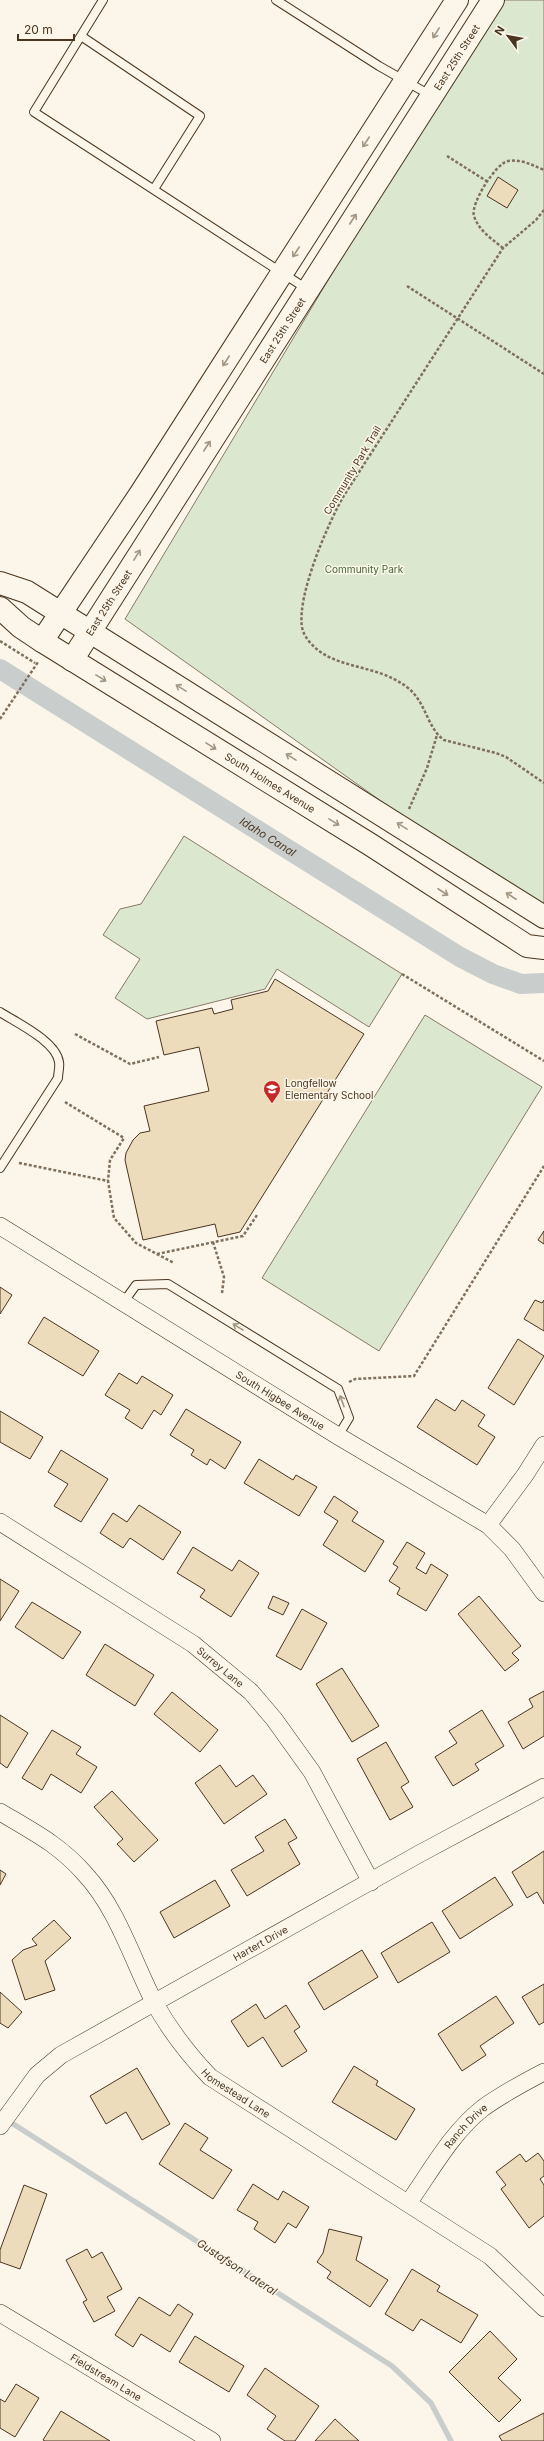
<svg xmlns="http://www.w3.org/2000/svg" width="544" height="2441" viewBox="0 0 544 2441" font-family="Inter,sans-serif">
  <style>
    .green { fill: #dce7d0; stroke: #887966 }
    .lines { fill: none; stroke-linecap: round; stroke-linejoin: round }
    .stream { stroke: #c9cecd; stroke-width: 5.5 }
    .canal { stroke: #c9cecd; stroke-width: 20 }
    .building { fill: #ecdcbc; stroke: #4a3520 }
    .lane-casing { stroke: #4a3520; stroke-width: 10 }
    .street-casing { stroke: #4a3520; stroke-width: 18 }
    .secondary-casing { stroke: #4a3520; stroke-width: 24 }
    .path { stroke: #7f6f5c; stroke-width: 2.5; stroke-dasharray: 3 2; stroke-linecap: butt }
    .lane { stroke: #fbf6e9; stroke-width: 8 }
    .street { stroke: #fbf6e9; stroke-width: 17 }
    .secondary { stroke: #fbf6e9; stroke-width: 22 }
    .oneway { stroke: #a29684 }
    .labels { text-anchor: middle; stroke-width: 3; stroke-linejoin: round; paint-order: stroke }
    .street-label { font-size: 10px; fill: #4a3520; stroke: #fbf6e9 }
    .park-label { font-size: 10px; fill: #436837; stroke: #fbf6e9 }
    .poi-label { font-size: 10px; fill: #4a3520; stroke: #fbf6e9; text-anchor: start }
    .water-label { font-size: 11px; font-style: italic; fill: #4a3520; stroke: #fbf6e9 }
  </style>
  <rect width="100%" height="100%" fill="#fbf6e9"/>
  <path class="green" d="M496,0H544V917L125,619Z
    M184,836L402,974L369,1027L277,969L265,989L147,1019L115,998L140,959L103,935L120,909L141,904Z
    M425,1015L542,1087L379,1351L262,1278Z"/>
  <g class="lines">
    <path class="stream" d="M7,2120L392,2366L431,2403L451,2441"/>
    <path class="canal" id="s1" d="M0,669L460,957L493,974L521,984L544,983"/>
  </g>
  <path class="building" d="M498,177L518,190L507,208L487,196Z
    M275,979L364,1034L240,1232L218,1237L215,1224L143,1240L125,1160L126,1153L133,1140L140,1133L150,1131L144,1106L209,1091L199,1047L164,1055L156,1021L212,1008L214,1014L233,1009L231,1000L268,991Z
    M544,1231V1244L538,1240Z
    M0,1287L12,1295L0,1314Z
    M535,1300L542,1303L544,1300V1331L524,1319Z
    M44,1317L99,1351L83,1376L28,1343Z
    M518,1339L544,1356L514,1405L488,1388Z
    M119,1373L137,1384L142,1376L173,1395L161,1415L154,1410L142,1429L125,1418L130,1410L105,1395Z
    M436,1399L455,1411L462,1400L485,1415L478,1426L495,1437L477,1465L417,1427Z
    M186,1409L241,1442L225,1469L210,1459L207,1465L191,1455L194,1450L170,1435Z
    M0,1411L43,1437L30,1459L0,1442Z
    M61,1450L108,1479L81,1522L54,1506L68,1484L48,1472Z
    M259,1459L293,1480L296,1475L317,1487L299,1516L244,1483Z
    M334,1496L358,1512L352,1521L384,1541L365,1572L323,1545L338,1521L324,1512Z
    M139,1505L181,1532L163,1560L130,1538L123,1548L100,1533L113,1513L127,1522Z
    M407,1542L425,1553L416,1568L426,1574L431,1564L448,1575L426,1611L397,1594L400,1588L389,1581L398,1567L393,1564Z
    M193,1547L232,1571L239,1560L259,1573L231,1617L200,1597L205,1590L177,1573Z
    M0,1579L19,1591L0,1621Z
    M273,1596L289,1603L283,1615L268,1608Z
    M479,1596L521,1646L512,1653L519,1660L505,1671L458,1614Z
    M32,1602L81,1632L63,1659L15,1627Z
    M302,1609L327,1623L301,1670L276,1656Z
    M105,1644L154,1675L135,1706L86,1675Z
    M342,1668L379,1726L352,1742L316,1684Z
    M544,1691V1736L523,1749L508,1722L533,1707L529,1699Z
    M172,1692L218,1730L200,1752L154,1714Z
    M482,1710L504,1746L475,1764L479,1770L453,1786L435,1757L457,1743L449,1731Z
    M0,1715L28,1733L7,1768L0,1763Z
    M52,1730L81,1747L76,1754L97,1767L81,1793L51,1774L42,1790L22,1778Z
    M386,1742L409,1782L401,1787L413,1807L390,1820L357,1759Z
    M220,1765L236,1787L253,1775L267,1794L224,1824L195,1783Z
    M112,1791L158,1840L134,1862L117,1844L123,1839L94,1807Z
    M285,1819L297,1838L288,1843L300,1864L247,1896L231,1870L264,1851L255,1837Z
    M544,1851V1904L537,1892L527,1898L512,1872Z
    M0,1870L6,1874L0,1885Z
    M495,1877L513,1905L460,1939L442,1911Z
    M215,1880L230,1906L174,1938L160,1912Z
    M54,1920L71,1938L45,1961L55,1990L25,2000L12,1960L23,1950L37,1945L32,1939Z
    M432,1922L450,1952L398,1983L381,1953Z
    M362,1950L378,1977L324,2010L308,1983Z
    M544,1984V2022L539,2025L522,1997Z
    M0,1992L22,2012L8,2028L0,2023Z
    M496,1996L514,2023L480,2046L486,2055L462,2071L438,2034Z
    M256,2004L265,2019L286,2005L300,2027L294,2031L307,2051L282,2067L263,2037L248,2047L231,2021Z
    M354,2066L378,2081L376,2085L415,2109L396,2140L332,2102Z
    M137,2068L170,2124L142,2140L126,2112L106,2124L90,2096Z
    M185,2123L208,2138L200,2150L232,2170L213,2199L159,2164Z
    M538,2153L544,2161V2176L540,2179L544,2185V2216L529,2228L501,2189L506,2185L496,2172L520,2154L526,2162Z
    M253,2184L278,2200L283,2191L309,2207L296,2228L288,2223L275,2243L254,2229L258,2222L237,2210Z
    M24,2185L47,2194L20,2269L0,2262V2250Z
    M329,2229L362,2237L356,2260L388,2280L370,2307L327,2278L331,2272L317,2262L323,2253Z
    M87,2249L92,2258L102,2252L122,2289L107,2297L115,2311L94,2322L83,2302L87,2300L66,2260Z
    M412,2269L440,2286L437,2291L478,2315L461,2343L421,2319L413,2331L385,2314Z
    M139,2297L170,2316L178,2304L193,2314L170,2352L141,2334L133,2347L115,2335Z
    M490,2331L517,2359L498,2378L521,2400L499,2422L449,2372Z
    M195,2336L244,2366L229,2392L179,2362Z
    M265,2368L319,2406L295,2441H285L267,2429L276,2416L247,2395Z
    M16,2384L39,2398L15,2437L0,2428V2399L5,2402Z
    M61,2411L110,2441H45L43,2440Z
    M544,2413V2441H502L499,2436Z
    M335,2419L359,2441H315Z"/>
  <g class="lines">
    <defs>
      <path id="lane" d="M103,0L34,112L307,289
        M276,0L379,66L430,95
        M81,36L200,116L154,189
        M0,1012C17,1023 56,1041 59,1062C60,1067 58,1073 58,1078L0,1168
        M123,1303L136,1285L168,1284L338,1389L349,1418L338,1436"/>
      <g id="street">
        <path id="s2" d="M0,1226L338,1436L488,1525L512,1549L544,1593"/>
        <path id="s3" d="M0,1522L193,1644L251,1692L274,1719L312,1772L371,1882"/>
        <path d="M488,1525L525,1475L544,1445"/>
        <path id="s4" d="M0,1812C32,1831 60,1845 85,1874C117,1908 133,1961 154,2002C169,2029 189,2055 210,2077L490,2256L544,2308"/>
        <path id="s5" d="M0,2126L37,2075L61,2055L419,1854L544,1787"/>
        <path id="s6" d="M409,2202C431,2171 452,2132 483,2108C502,2094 523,2083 544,2072"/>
        <path id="s7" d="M0,2313L212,2441"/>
      </g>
      <g id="secondary">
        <path d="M0,583L27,592L544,917"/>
        <path id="s8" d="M0,608L21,627L42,641L371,845L527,946L544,948"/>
        <path d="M42,641L141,493L457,0"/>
        <path id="s9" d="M72,660L493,0"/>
      </g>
    </defs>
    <use href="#lane" class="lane-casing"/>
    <use href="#street" class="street-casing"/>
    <use href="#secondary" class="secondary-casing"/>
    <path class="path" d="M447,156L488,182
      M544,210L536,220L503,248L343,497C327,526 297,595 302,627C304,639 316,650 327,656C352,669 383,668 408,688C426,702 427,728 444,740L496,753L506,757L544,783
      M503,248C492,239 479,231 474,216C470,204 496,163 508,161C522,159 532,165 544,170
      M407,286L544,374
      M0,641L35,663
      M0,719L38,662
      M409,809L427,768L437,735
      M402,974L544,1061
      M75,1034L130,1064L159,1057
      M65,1102L124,1138L110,1160L108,1181
      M19,1163L108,1181L114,1218L136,1243L174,1263
      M213,1242L224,1277L222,1293
      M157,1254L243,1236L257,1215
      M349,1382L355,1379L414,1376L544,1166"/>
    <use href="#lane" class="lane"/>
    <use href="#street" class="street"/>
    <use href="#secondary" class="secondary"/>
  </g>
  <defs><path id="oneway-shaft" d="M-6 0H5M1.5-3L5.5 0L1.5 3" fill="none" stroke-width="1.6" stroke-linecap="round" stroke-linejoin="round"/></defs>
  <g class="oneway">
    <use href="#oneway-shaft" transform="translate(436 33) rotate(122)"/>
    <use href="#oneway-shaft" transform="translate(366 142) rotate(123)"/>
    <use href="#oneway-shaft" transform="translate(353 219) rotate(-57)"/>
    <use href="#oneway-shaft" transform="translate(296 252) rotate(123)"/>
    <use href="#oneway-shaft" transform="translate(226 361) rotate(123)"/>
    <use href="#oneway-shaft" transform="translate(207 446) rotate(-57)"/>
    <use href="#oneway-shaft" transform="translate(137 555) rotate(-58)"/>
    <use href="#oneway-shaft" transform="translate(101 678) rotate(32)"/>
    <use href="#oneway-shaft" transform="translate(181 688) rotate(-148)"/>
    <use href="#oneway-shaft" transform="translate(211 746) rotate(32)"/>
    <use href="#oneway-shaft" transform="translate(291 757) rotate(-148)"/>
    <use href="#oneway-shaft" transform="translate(334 822) rotate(32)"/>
    <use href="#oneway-shaft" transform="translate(402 826) rotate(-148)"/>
    <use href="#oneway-shaft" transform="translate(443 892) rotate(33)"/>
    <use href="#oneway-shaft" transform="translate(511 896) rotate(-147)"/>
    <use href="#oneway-shaft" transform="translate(238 1327) rotate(-148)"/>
    <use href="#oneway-shaft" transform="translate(342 1401) rotate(-110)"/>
  </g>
  <defs>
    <symbol id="school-pin" viewBox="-11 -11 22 30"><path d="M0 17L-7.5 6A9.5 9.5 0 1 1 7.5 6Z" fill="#c62828" stroke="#fbf6e9"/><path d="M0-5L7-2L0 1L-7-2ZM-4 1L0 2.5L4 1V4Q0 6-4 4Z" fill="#fff"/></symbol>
  </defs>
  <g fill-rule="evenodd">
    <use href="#school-pin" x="262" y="1079" width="20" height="27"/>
  </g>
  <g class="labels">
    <g class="street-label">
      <text dy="4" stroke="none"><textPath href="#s9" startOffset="715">East 25th Street</textPath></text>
      <text dy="4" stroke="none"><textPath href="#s9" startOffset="391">East 25th Street</textPath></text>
      <text transform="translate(352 470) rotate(-59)" y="4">Community Park Trail</text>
      <text dy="4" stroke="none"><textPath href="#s9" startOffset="68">East 25th Street</textPath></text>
      <text dy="4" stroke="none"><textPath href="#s8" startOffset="322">South Holmes Avenue</textPath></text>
      <text dy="4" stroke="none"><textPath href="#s2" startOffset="330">South Higbee Avenue</textPath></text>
      <text dy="4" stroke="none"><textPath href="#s3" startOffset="264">Surrey Lane</textPath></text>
      <text dy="4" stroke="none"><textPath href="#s5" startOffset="323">Hartert Drive</textPath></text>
      <text dy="4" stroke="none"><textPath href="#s4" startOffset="376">Homestead Lane</textPath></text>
      <text dy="4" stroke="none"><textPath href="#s6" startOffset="95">Ranch Drive</textPath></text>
      <text dy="4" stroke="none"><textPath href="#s7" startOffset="124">Fieldstream Lane</textPath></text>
    </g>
    <g class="park-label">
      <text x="364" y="573">Community Park</text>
    </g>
    <g class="poi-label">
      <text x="285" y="1087">Longfellow<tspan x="285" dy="12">Elementary School</tspan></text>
    </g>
    <g class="water-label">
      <text dy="4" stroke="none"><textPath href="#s1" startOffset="316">Idaho Canal</textPath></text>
      <text transform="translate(237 2267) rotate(33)" y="4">Gustafson Lateral</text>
    </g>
  </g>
  <g transform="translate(508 36) rotate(302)" stroke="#fbf6e9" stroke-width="3" paint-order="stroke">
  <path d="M0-3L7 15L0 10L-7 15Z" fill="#4a3520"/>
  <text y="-6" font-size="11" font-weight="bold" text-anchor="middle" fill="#4a3520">N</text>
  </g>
  <path d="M18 34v6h56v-6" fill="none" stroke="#4a3520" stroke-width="2"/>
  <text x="24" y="34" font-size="12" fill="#4a3520" stroke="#fbf6e9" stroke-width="3" paint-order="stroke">20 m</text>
</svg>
